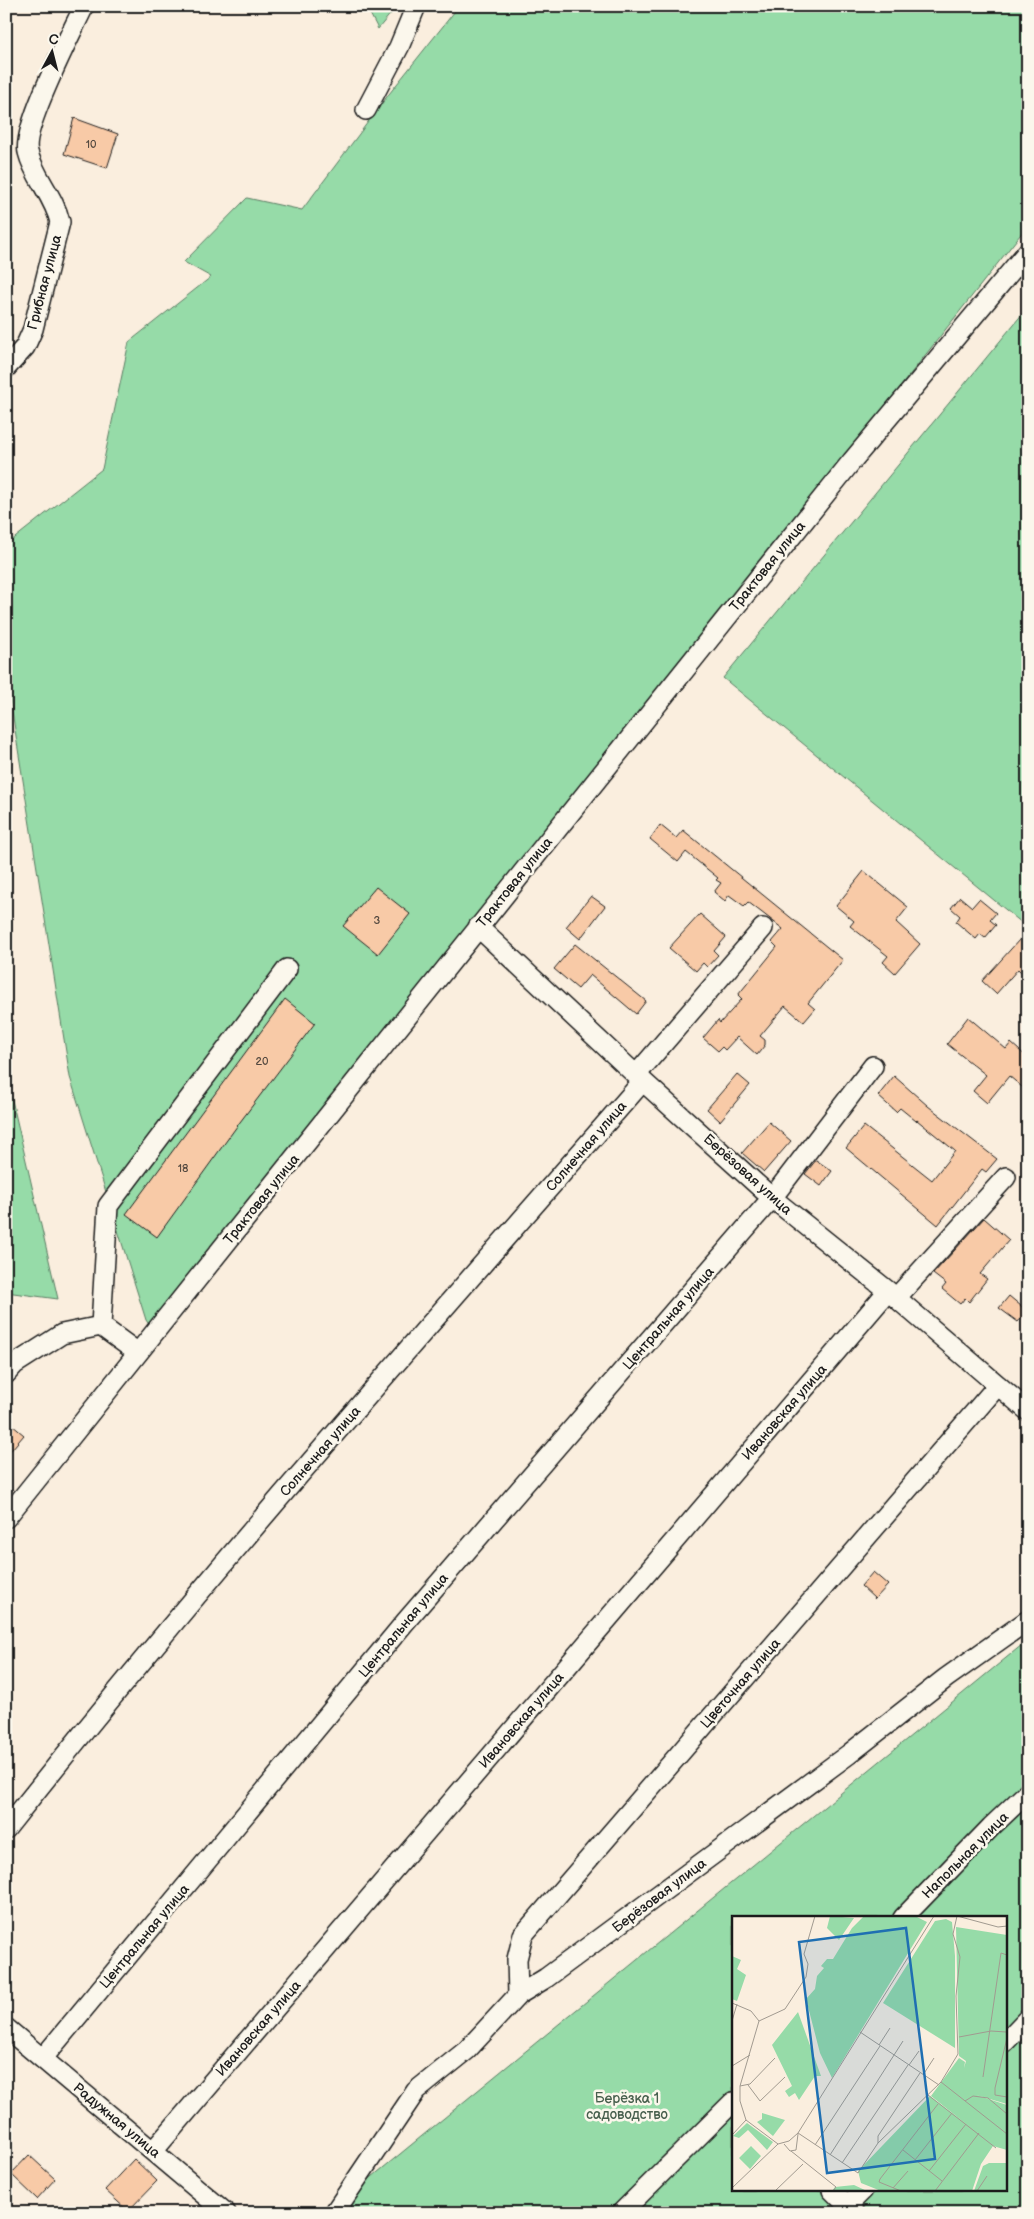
<svg xmlns="http://www.w3.org/2000/svg" width="1034" height="2219" viewBox="0 0 1034 2219" font-family="'Balsamiq Sans',sans-serif">
  <style>
    .green { fill: #96dba8; stroke: #597c62; fill-rule: evenodd }
    .building { fill: #f8caa7; stroke: #1c1c1c }
    .lines { fill: none; stroke-linecap: round; stroke-linejoin: round }
    .minor-casing { stroke: #1c1c1c; stroke-width: 22 }
    .minor { stroke: #fbf7ec; stroke-width: 19 }
    .labels { text-anchor: middle; stroke-width: 5; stroke-linejoin: round; paint-order: stroke }
    .number-label { font-size: 11px; fill: #53483f }
    .street-label { font-size: 14px; fill: #1c1c1c; stroke: #fbf7ec }
    .park-label { font-size: 14px; fill: #475f4d; stroke: #fbf7ec }
    .inset-road { fill: none; stroke: #a19a90; stroke-width: 1 }
    .view { fill: #1f6fb2; fill-opacity: 0.15; stroke: #1f6fb2; stroke-width: 2.5 }
    .inset-edge { fill: none; stroke: #1c1c1c; stroke-width: 2.5 }
  </style>
  <rect width="100%" height="100%" fill="#faeede"/>
  <filter id="ink" filterUnits="userSpaceOnUse"><feTurbulence type="fractalNoise" baseFrequency=".02" numOctaves="2"/><feDisplacementMap in="SourceGraphic" scale="10" xChannelSelector="R" yChannelSelector="G"/><feConvolveMatrix kernelMatrix="1 2 1 2 8 2 1 2 1" color-interpolation-filters="sRGB"/></filter>
  <g filter="url(#ink)">
    <path class="green" d="M366,6H397L378,29Z
      M459,6H1028V225L154,1332L146,1320L70,1077L6,673V545L102,469L129,342L211,277L184,262L247,198L302,210L389,94Z
      M1028,307V928L723,678Z
      M6,1074L58,1299L6,1292Z
      M1028,1640V2213H328ZM733,1918H1005V2190H733Z"/>
    <path class="building" d="M74,118L118,134L107,168L64,154Z
      M660,825L676,838L683,830L843,960L808,1003L815,1009L804,1022L785,1006L760,1036L765,1040V1045L757,1055L737,1037L725,1050L722,1047L718,1051L703,1038L718,1020L720,1023L742,999L738,995L777,947L772,942L783,929L748,902L744,906L729,895L725,901L714,892L721,883L716,880L718,878L686,852L678,862L650,839Z
      M864,871L908,907L896,922L920,944L895,973L883,962L888,956L850,926L854,921L836,906Z
      M376,887L410,914L378,954L343,926Z
      M591,896L605,906L580,939L566,927Z
      M960,897L972,907L979,899L996,913L990,920L996,925L985,938L980,934L976,939L956,922L960,916L951,908Z
      M700,914L726,937L714,951L718,955L707,967L703,963L696,971L669,948Z
      M1020,939L1028,946V979L1018,969L996,994L982,981Z
      M575,944L646,1001L636,1014L590,975L578,989L554,969Z
      M285,999L315,1023L240,1122L157,1237L126,1214Z
      M968,1017L1006,1049L1011,1043L1028,1058V1092L1009,1076L987,1103L973,1091L986,1075L947,1044Z
      M737,1074L750,1085L720,1121L707,1109Z
      M894,1076L928,1106L997,1159L986,1172L982,1169L938,1225L846,1148L864,1126L932,1180L955,1151L917,1120L916,1121L900,1108L896,1112L878,1096Z
      M769,1122L791,1141L764,1172L742,1153Z
      M816,1160L832,1171L821,1186L805,1174Z
      M984,1218L1009,1240L980,1274L987,1279L969,1302L965,1298L960,1304L942,1289L946,1284L933,1274Z
      M1009,1296L1027,1311L1018,1322L999,1308Z
      M6,1420L24,1435L6,1456Z
      M873,1572L888,1585L875,1599L861,1586Z
      M29,2155L55,2179L37,2199L11,2174Z
      M134,2159L157,2181L128,2211L105,2190Z"/>
    <g class="lines">
      <defs>
        <path id="minor" d="M366,110L399,47L416,6
          M6,368L25,347L33,329L60,222C54,196 34,177 28,152C21,129 72,32 84,6
          M478,927L636,1075L772,1198L888,1291L1028,1411
          M636,1075L763,928
          M896,1298L1006,1177
          M101,1326L108,1206L287,969
          M6,1374L15,1364L62,1334L101,1326L138,1353
          M6,1518L852,461L1028,251
          M6,1829C209,1572 428,1327 643,1081
          M903,1918L991,1827L1028,1792
          M518,1995L517,1959L523,1935L998,1385
          M6,2028L226,2213
          M1005,2042L1028,2018
          M43,2058L406,1621L772,1198L873,1066
          M154,2150L888,1291
          M832,2190L855,2213
          M848,2205L863,2190
          M334,2213L416,2091L467,2050L518,1995L546,1978L849,1754L946,1678L1028,1620
          M621,2213L733,2102"/>
      </defs>
      <use href="#minor" class="minor-casing"/>
      <use href="#minor" class="minor"/>
    </g>
  </g>
  <g class="labels">
    <g class="number-label">
      <text x="91" y="148">10</text>
      <text x="377" y="924">3</text>
      <text x="262" y="1065">20</text>
      <text x="183" y="1172">18</text>
    </g>
    <g class="street-label">
      <text transform="translate(44 282) rotate(-75)" y="5">Грибная улица</text>
      <text transform="translate(767 566) rotate(-51)" y="5">Трактовая улица</text>
      <text transform="translate(514 882) rotate(-51)" y="5">Трактовая улица</text>
      <text transform="translate(586 1146) rotate(-49)" y="5">Солнечная улица</text>
      <text transform="translate(748 1174) rotate(42)" y="5">Берёзовая улица</text>
      <text transform="translate(261 1199) rotate(-51)" y="5">Трактовая улица</text>
      <text transform="translate(668 1318) rotate(-49)" y="5">Центральная улица</text>
      <text transform="translate(784 1412) rotate(-49)" y="5">Ивановская улица</text>
      <text transform="translate(320 1451) rotate(-49)" y="5">Солнечная улица</text>
      <text transform="translate(403 1625) rotate(-50)" y="5">Центральная улица</text>
      <text transform="translate(740 1683) rotate(-49)" y="5">Цветочная улица</text>
      <text transform="translate(521 1720) rotate(-49)" y="5">Ивановская улица</text>
      <text transform="translate(965 1855) rotate(-45)" y="5">Напольная улица</text>
      <text transform="translate(659 1895) rotate(-37)" y="5">Берёзовая улица</text>
      <text transform="translate(144 1936) rotate(-50)" y="5">Центральная улица</text>
      <text transform="translate(258 2028) rotate(-49)" y="5">Ивановская улица</text>
      <text transform="translate(117 2120) rotate(40)" y="5">Радужная улица</text>
    </g>
    <g class="park-label">
      <text x="627" y="2103">Берёзка 1<tspan x="627" dy="16">садоводство</tspan></text>
    </g>
  </g>
  <g transform="translate(732 1916)">
    <rect width="275" height="275" fill="#faeede"/>
    <path d="M98,0L122,2L107,24L95,12ZM132,0H183L195,6L100,162L88,137L74,83L83,73L85,60L92,52L89,50L95,43H101L120,12ZM214,3L220,6L223,40V132L151,87L203,5ZM224,11L275,19V188L244,179L275,189V234L261,230L249,248L240,275H149L129,267L126,255L198,180L234,208L199,180L227,142L233,146L232,152L234,145L227,140ZM0,40L9,44L5,53L14,59L5,85L0,83ZM66,96L89,160H83L67,184L63,177L57,181L53,175L60,170L40,129ZM30,197L53,204L41,220L25,206L30,203ZM15,207L41,226L35,234L16,214L7,222L1,220ZM19,230L29,240L18,253L7,242ZM257,247H275V275H242L251,250ZM122,269L135,275H100L103,271Z" fill="#96dba8"/>
    <path class="inset-road" d="M275,10L266,11L225,0L221,18L228,41L224,80L226,138L209,166L275,218M0,87L19,95L27,105M275,101V122L263,172V179L275,181M0,105L5,88M27,105L8,170V185L14,204L46,228M27,105L53,93L74,61L76,48L72,38L83,0M128,116L207,169M227,121L259,115L274,116M147,129L158,112M177,149L187,135M0,150L18,139M191,159L202,142M251,161L269,37L275,39M16,169L28,185L53,161M8,170L18,168L43,142M196,179L264,232M233,185L241,180L256,182L275,198M66,217L126,257L146,227L209,166M0,219L14,204M146,227V220L188,157M46,228L57,225L66,217L202,0M52,228L58,235L64,234L66,218M83,229L148,130M171,234L210,265M59,235L104,271L101,275M98,239L171,125M183,244L220,197M110,247L176,149M197,255L234,208M0,272L46,228M161,272L176,255M43,275L71,248M169,275L147,266L148,263L206,188M203,275L247,217M245,275L255,260"/>
    <path class="view" d="M174,12L203,243L95,257L67,26Z"/>
    <rect width="275" height="275" class="inset-edge"/>
  </g>
  <rect width="1034" height="2219" fill="none" stroke="#fbf7ec" stroke-width="25"/>
  <rect x="12" y="12" width="1009" height="2194" fill="none" stroke="#1c1c1c" stroke-width="2" filter="url(#ink)"/>
  <g transform="translate(52 52) rotate(7)" stroke="#fbf7ec" stroke-width="4" paint-order="stroke">
  <path d="M0-4L9 19L0 12L-9 19Z" fill="#1c1c1c"/>
  <text y="-8" font-size="14" font-weight="bold" text-anchor="middle" fill="#1c1c1c">С</text>
  </g>
</svg>
